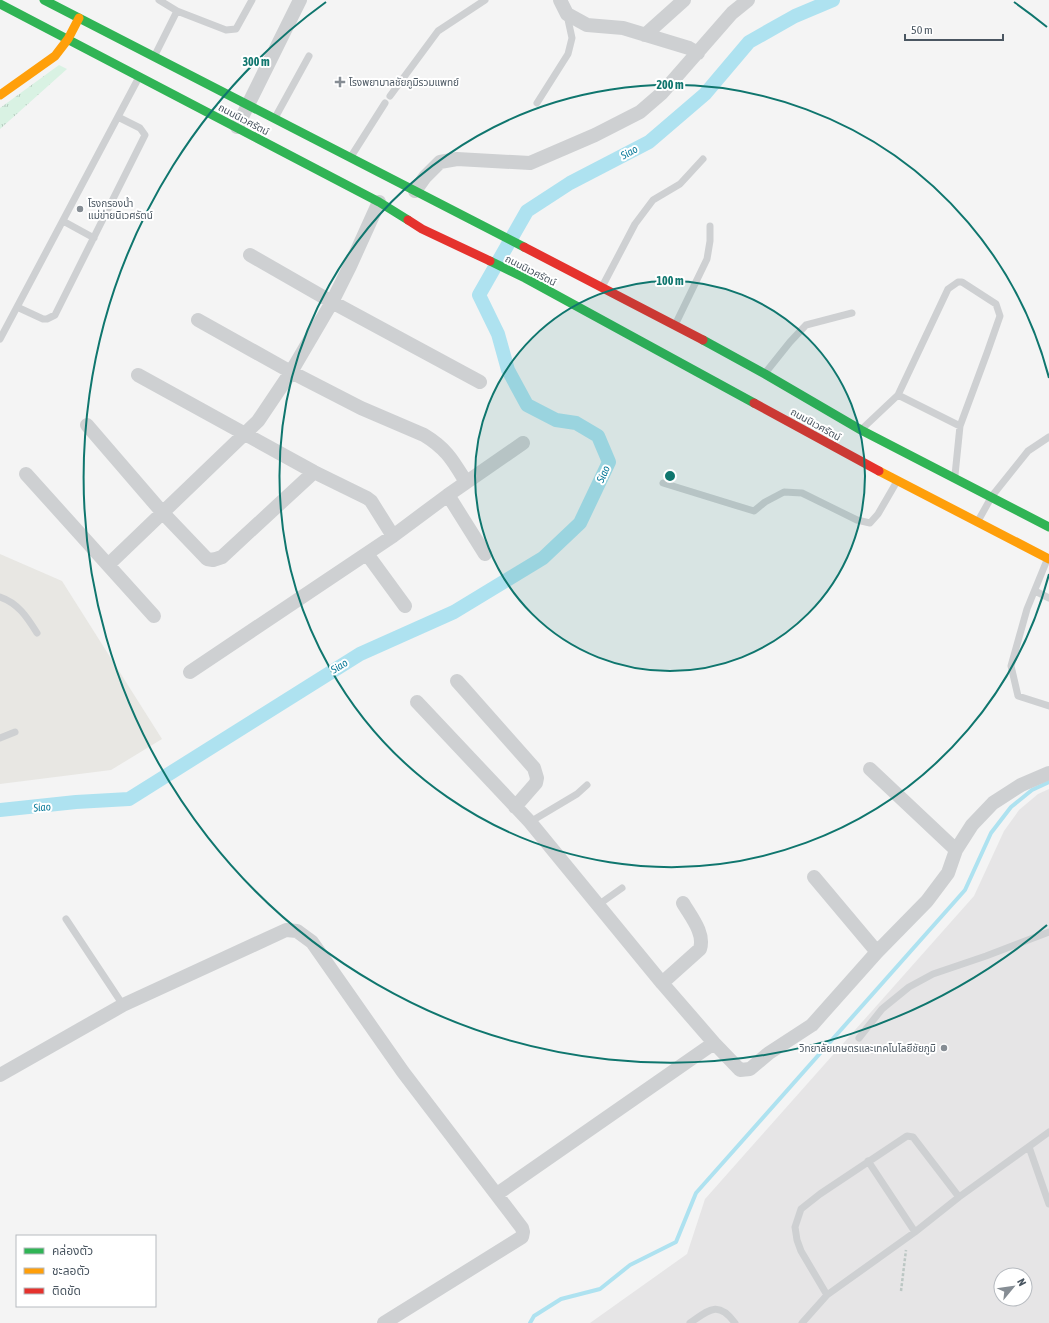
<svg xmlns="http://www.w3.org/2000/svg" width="1049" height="1323" viewBox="0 0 1049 1323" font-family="'Asap Condensed','Noto Sans Thai',sans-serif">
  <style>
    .commercial { fill: #e8e7e3 }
    .education { fill: #e6e5e6; fill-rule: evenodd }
    .grass { fill: url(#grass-tufts) }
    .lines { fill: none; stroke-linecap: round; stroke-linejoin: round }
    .stream { stroke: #aee2f0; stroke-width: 4 }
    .canal { stroke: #aee2f0; stroke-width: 14 }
    .path { stroke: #bcc7c4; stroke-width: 2.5; stroke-dasharray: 3 2; stroke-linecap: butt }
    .lane { stroke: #ced0d2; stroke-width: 7 }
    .street { stroke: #ced0d2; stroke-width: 14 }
    .fast { stroke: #30b455; stroke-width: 9 }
    .slow { stroke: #ff9f0a; stroke-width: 9 }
    .jam { stroke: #e5322d; stroke-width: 9 }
    .ring { fill: none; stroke: #0f766e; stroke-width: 2 }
    .poi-dot { fill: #868d94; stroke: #fff; stroke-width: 1.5 }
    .labels { text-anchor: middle; stroke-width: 4; stroke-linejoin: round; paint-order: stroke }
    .poi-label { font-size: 10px; fill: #4a5661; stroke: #fff; text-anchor: start }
    .street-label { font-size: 10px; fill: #4a5661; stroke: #fff }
    .water-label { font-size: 11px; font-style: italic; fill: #0c7c9b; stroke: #fff }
    .centre { fill: #0f766e; stroke: #fff; stroke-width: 2 }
    .ring-label { font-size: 12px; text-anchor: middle; font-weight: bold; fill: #0f766e; stroke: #fff; stroke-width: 4; stroke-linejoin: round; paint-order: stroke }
  </style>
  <defs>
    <pattern id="grass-tufts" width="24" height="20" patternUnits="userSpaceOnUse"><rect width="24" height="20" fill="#d9f2e3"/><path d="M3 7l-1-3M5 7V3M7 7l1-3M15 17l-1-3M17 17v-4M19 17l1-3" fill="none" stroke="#b2c7bb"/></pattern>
  </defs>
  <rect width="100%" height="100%" fill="#f4f4f4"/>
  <path class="commercial" d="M0,554L62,581L162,739L111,770L0,784Z"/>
  <path class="education" d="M1049,789V1323H590L687,1254L705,1199L974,896L1004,831L1019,810L1038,794ZM1001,1275H1025V1299H1001Z"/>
  <path class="grass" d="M59,65L67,69L0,129V108Z"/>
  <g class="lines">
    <path class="stream" d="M530,1323L534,1316L561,1299L600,1289L630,1265L676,1242L696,1193L965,890L991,833L1011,807L1032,790L1049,782"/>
    <path class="canal" d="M0,810L76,802L129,799L360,654L454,612L543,558L580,523L609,462L598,436L576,423L556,420L527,405L508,370L498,334L479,295L527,211L570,183L649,142L705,94L749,42L795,16L833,0"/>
    <path class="path" d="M901,1291L906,1250"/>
    <path class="lane" d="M177,11L226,30L236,29L252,0
      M155,55L177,11L159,0
      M390,96L438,31L485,0
      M537,103L568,54L572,38L567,15
      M276,116L309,56
      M352,155L385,103
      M63,221L94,238
      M603,285L635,224L653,200L680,184L703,159
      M17,307L43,319H47L55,315L145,135L140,128L118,117
      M676,323L707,259L710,241V226
      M0,339L138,79
      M766,372L790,342L806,325L852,313
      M898,395L960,426
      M863,428L898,395L948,289L958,282H962L996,304L1000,316L987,353L960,426L955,475
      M663,483L754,511L765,502L784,492L802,493L857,520L870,523L878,514L896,483
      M978,521L992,496L1028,451L1049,437
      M1047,560L1027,609L1011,666L1018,696L1049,706
      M1035,591L1049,598
      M0,597C18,603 27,617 37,633
      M0,738L15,732
      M530,822L577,794L587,785
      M598,905L622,888
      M66,919L123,1005
      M859,1038L882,1009L909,987L933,974L986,956L1049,932
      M1029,1147L1049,1204
      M868,1161L915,1232
      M827,1295L801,1251L797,1240L795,1227L801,1209L820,1194L907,1136L913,1137L959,1197
      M690,1323C709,1310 718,1300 735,1323
      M802,1323L827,1295L915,1232L959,1197L1049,1132"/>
    <path class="street" d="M560,0L567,14L587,25L623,28L689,48L698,53
      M645,35L684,0
      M237,127L300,0
      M415,191L425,177L440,162L457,159L530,163L595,135L640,112L662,93L732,13L748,0
      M250,255L332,302L480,382
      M198,320L291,372L361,408L424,435C447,449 453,461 466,482
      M138,375L314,472L367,498L371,501L393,536
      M87,425L162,512L207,559L213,560L222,557L314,472
      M26,474L154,616
      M448,495L485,554
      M367,554L405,606
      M108,565L258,421L291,372L332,302L350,266L379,202
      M190,672L393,536L448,495L523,443
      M457,681L534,768L537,778L536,783L515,807
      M417,702L530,822L662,983L714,1043L740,1070L750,1069L769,1053L812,1025L877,952L927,901L948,873L956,850L972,825L993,803L1021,785L1049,773
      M870,769L956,850
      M814,877L877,952
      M662,983L700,949C705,933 691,917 683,903
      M0,1075L123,1005L286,930L297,931L312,942L403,1072L522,1228L523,1232L522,1237L384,1323
      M497,1194L714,1043"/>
    <path class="fast" d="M44,0L524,247
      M0,4L379,202L408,220
      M490,261L525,278L754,403
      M703,340L765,374L861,430L1049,527"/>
    <path class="slow" d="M0,95L55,56L68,39L79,18
      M879,471L1049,559"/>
    <path class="jam" d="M408,220L422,229L490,261
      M524,247L703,340
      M754,403L879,471"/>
  </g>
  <circle cx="670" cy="476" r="195" fill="#0f766e" fill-opacity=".12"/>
  <g class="ring">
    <circle cx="670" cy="476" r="195"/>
    <path d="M1049 574A391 391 0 1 1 1049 378"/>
    <path d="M1047 925A586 586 0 1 1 326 2M1014 2A586 586 0 0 1 1047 27"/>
  </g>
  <g class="poi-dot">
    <path d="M338 76h4v4h4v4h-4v4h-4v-4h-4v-4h4z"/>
    <circle cx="80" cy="209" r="4"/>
    <circle cx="944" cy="1048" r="4"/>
  </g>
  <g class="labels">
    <g class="poi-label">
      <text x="349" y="86">โรงพยาบาลชัยภูมิรวมแพทย์</text>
      <text x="88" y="207">โรงกรองน้ำ<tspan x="88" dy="12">แม่ข่ายนิเวศรัตน์</tspan></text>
      <text x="936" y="1052" text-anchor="end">วิทยาลัยเกษตรและเทคโนโลยีชัยภูมิ</text>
    </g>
    <g class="street-label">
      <text transform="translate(244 119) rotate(28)" y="4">ถนนนิเวศรัตน์</text>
      <text transform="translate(531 270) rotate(27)" y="4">ถนนนิเวศรัตน์</text>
      <text transform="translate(816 424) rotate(29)" y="4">ถนนนิเวศรัตน์</text>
    </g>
    <g class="water-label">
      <text transform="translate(629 152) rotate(-28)" y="4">Siao</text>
      <text transform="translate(603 474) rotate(-65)" y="4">Siao</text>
      <text transform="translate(339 666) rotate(-32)" y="4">Siao</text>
      <text transform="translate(42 807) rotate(-5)" y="4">Siao</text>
    </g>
  </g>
  <circle cx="670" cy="476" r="6" class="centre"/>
  <g class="ring-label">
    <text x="256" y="66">300 m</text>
    <text x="670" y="89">200 m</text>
    <text x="670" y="285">100 m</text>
  </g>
  <rect x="16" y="1235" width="140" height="72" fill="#ffffff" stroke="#b7bbc0"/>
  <rect x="24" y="1248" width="20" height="6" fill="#30b455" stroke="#b7bbc0"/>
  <text x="52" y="1255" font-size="12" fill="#4a5661">คล่องตัว</text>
  <rect x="24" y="1268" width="20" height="6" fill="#ff9f0a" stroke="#b7bbc0"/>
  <text x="52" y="1275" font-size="12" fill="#4a5661">ชะลอตัว</text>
  <rect x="24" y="1288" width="20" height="6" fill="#e5322d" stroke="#b7bbc0"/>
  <text x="52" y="1295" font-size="12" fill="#4a5661">ติดขัด</text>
  <g transform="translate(1013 1287) rotate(61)"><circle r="19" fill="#ffffff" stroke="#b7bbc0"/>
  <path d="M0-3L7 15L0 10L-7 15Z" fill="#868d94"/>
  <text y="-6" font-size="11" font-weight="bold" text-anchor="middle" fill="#4a5661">N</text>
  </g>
  <path d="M905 34v6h98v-6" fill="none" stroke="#4a5661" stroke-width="2"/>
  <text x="911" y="34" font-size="12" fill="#4a5661" stroke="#ffffff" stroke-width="3" paint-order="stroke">50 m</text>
</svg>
